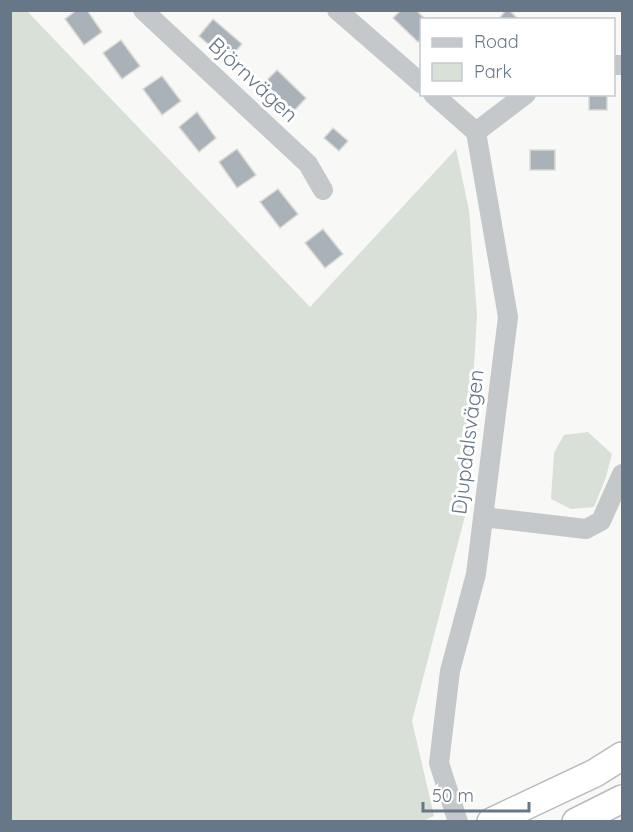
<svg xmlns="http://www.w3.org/2000/svg" width="633" height="832" viewBox="0 0 633 832" font-family="Quicksand,sans-serif">
  <style>
    .green { fill: #d9e0d7 }
    .building { fill: #aab2b9; stroke: #dadad8; stroke-width: 1.5 }
    .lines { fill: none; stroke-linecap: round; stroke-linejoin: round }
    .highway-casing { stroke: #b7babe; stroke-width: 30 }
    .minor { stroke: #c4c8cb; stroke-width: 20 }
    .highway { stroke: #fff; stroke-width: 27 }
    .labels { text-anchor: middle; stroke-width: 6; stroke-linejoin: round; paint-order: stroke }
    .street-label { font-size: 21px; fill: #677787; stroke: #fff }
  </style>
  <rect width="100%" height="100%" fill="#f8f8f6"/>
  <path class="green" d="M10,11H27L310,307L456,149L469,210L477,314L466,512L412,721L434,816L421,822L11,821Z
    M588,432L612,454L606,477L594,507L571,509L551,499L554,453L564,435Z"/>
  <path class="building" d="M77,10H87L102,32L84,45L65,19Z
    M401,10H416L426,20H422V39L418,42L393,18Z
    M506,10H509L519,20H498Z
    M213,19L242,44L227,61L199,36Z
    M121,40L140,66L122,79L103,53Z
    M277,70L306,98L293,112L264,83Z
    M162,76L181,101L162,115L143,89Z
    M589,94H607V110H589Z
    M197,112L216,138L199,152L179,127Z
    M333,128L348,141L339,151L324,138Z
    M237,149L256,175L237,188L219,162Z
    M530,150H555V170H530Z
    M278,189L298,214L280,228L260,202Z
    M323,229L343,254L325,268L305,243Z"/>
  <g class="lines">
    <defs>
      <path id="highway" d="M491,822L595,773L622,756
        M576,822L622,799"/>
    </defs>
    <use href="#highway" class="highway-casing"/>
    <path class="minor" d="M143,10L308,164L323,190
      M337,10L422,84
      M614,65H622
      M433,94L476,132
      M476,132L526,94
      M483,517L586,529L601,521L622,474
      M458,822L439,763L450,671L476,574L508,317L476,132"/>
    <use href="#highway" class="highway"/>
  </g>
  <g class="labels">
    <g class="street-label">
      <text transform="translate(253 80) rotate(43)" y="7">Björnvägen</text>
      <text transform="translate(468 442) rotate(-83)" y="7">Djupdalsvägen</text>
    </g>
  </g>
  <rect width="633" height="832" fill="none" stroke="#677787" stroke-width="24"/>
  <rect x="420" y="18" width="195" height="78" fill="#ffffff" stroke="#c2c9cf" stroke-width="1.5"/>
  <rect x="432" y="38" width="30" height="9" fill="#c4c8cb" stroke="#c2c9cf" stroke-width="1.5"/>
  <text x="474" y="48" font-size="18" fill="#677787">Road</text>
  <rect x="432" y="63" width="30" height="18" fill="#d9e0d7" stroke="#c2c9cf" stroke-width="1.5"/>
  <text x="474" y="78" font-size="18" fill="#677787">Park</text>
  <path d="M423 802v9h106v-9" fill="none" stroke="#677787" stroke-width="3"/>
  <text x="432" y="802" font-size="18" fill="#677787" stroke="#ffffff" stroke-width="4.5" paint-order="stroke">50 m</text>
</svg>
